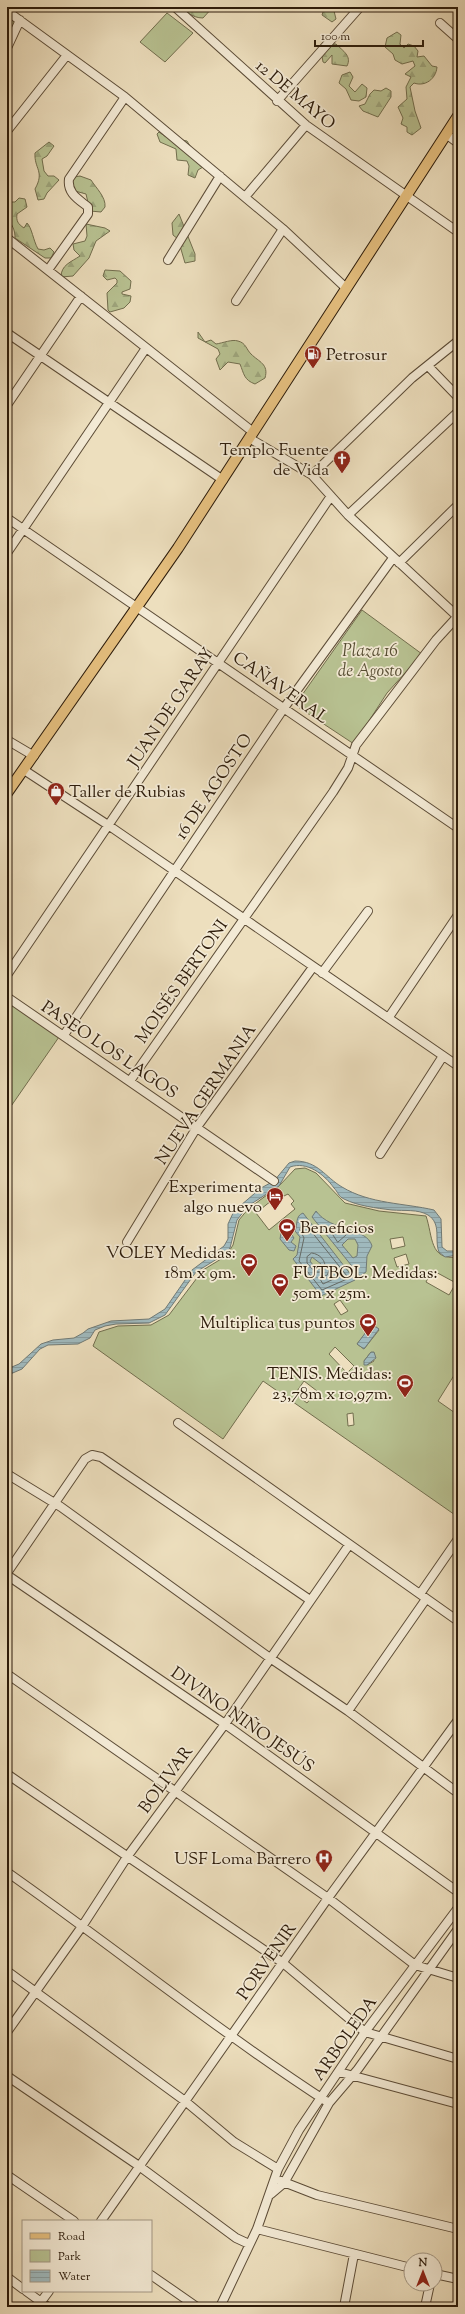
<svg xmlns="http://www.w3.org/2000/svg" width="465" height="2314" viewBox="0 0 465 2314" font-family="'Sorts Mill Goudy',serif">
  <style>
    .forest { fill: url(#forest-firs); stroke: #726e4e }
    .park { fill: #b8c292; stroke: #726e4e; fill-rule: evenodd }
    .water { fill: url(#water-rules); stroke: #717a75; fill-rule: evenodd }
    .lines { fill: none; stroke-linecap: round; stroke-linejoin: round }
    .shore { stroke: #666a64; stroke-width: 1 }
    .minor-casing { stroke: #5c4c37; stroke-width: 10 }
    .major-casing { stroke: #2c1b0a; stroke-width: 12 }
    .minor { stroke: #f3ead5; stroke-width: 8 }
    .major { stroke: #e6c07f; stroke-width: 10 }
    .labels { text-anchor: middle; stroke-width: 3.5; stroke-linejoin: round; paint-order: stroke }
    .street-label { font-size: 17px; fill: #2c1b0a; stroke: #f3ead5 }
    .poi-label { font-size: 17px; fill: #2c1b0a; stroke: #f3ead5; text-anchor: end }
    .park-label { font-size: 17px; font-style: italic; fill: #564d33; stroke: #f3ead5 }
  </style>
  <defs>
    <pattern id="forest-firs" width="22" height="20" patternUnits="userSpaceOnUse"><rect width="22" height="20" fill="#b8c292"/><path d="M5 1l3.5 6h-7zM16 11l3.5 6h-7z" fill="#9ea67d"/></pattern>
    <pattern id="water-rules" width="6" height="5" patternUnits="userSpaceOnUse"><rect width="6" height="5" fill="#9fb9bd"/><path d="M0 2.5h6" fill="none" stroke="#899ea1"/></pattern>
  </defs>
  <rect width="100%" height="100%" fill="#eddfbe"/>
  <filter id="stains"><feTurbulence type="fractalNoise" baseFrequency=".005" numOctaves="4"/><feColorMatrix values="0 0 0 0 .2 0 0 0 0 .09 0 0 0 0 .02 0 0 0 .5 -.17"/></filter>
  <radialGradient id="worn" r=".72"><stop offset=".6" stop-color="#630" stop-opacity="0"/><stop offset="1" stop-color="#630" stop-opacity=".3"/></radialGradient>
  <path class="forest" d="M176,7H213L203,18C191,18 187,10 176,7Z
    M321,7H333L336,19L332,22L322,15L323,12Z
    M7,13L17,26L8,36H7Z
    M397,32L401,35L400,44L404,48L408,44L414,46L418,51L417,57L424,56L432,66L437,67C436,79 425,87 414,83L410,87L415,111L421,128L412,135L407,132V127L401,124L403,118L398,107L407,99L406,87L411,77L405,74L415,66L413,61L402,64L395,60L393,54L385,47L387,38Z
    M330,44H336C343,51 352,56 347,66L332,64V55L325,63L323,62L322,56Z
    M350,72L353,77L349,86L355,92L362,84L367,88L366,97L359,101L351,100L346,89L339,83L342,75Z
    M386,88L391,91V97L378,117L363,111L359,106L365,104L370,94L374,90L381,91Z
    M159,132L166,137L187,141L203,167L198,170L195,178L188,175L189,166L187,161L177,160L176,149L160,142L157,134Z
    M49,142L54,146L47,156L42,159L44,171L48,176H54L59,180L47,193L44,199L38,200L35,189C45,171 34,169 35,153Z
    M80,176L91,180C96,188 106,197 105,207L101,212L90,211L86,194L75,191L71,182L74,177Z
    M19,198L25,199L27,207L17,214C16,221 18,224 24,228L27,223C32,228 33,240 38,249L44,250L50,248L54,252L51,258H45L15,238C15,230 13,228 10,221C8,217 8,206 9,202H15Z
    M179,214L195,254V261L185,263L178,239L173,235L172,223Z
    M86,224L105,228L110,231L96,241L89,258L73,276L61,277C61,265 71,262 80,256L74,250L73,244L85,241L87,236Z
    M105,270L120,271L131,281L130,289L122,292V294L131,296L130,302L124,308L110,312L108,310L107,293L117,283V280L115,278L107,280L103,276Z
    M198,332L205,342L211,340L216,344C223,343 232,339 238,341C246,343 246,349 251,354C259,362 269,364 265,378L255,384C244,380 244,374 240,364L228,362L220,370L216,359L220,354L218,349L198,338Z"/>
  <path class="park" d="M167,13L193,33L165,62L140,42Z
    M362,610L422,654L387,693L354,744L295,705Z
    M7,1001L59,1037L7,1112Z
    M305,1168L316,1173L345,1203L379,1211L426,1216C433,1236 429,1261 458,1257V1369L438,1401L458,1415V1517L263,1381L223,1439L93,1346L99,1332L118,1326L151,1325L169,1315L203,1270L226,1256L233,1245L239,1220L248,1209L279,1186L295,1169ZM281,1193L284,1196L288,1194L294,1201L291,1204L295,1209L269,1230L256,1213ZM403,1237L405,1246L392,1249L390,1239ZM406,1254L409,1264L397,1267L394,1258ZM432,1270L456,1283L449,1295L426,1282ZM340,1300L348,1311L341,1315L334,1304ZM373,1324L379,1330L364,1349L357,1344ZM335,1347L354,1366L347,1373L329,1354ZM371,1352L374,1361L367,1365L364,1361ZM304,1381L317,1391L307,1403L295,1394ZM353,1413L354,1425L348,1426L347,1414Z"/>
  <path class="water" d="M295,1161C318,1161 325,1177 342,1187C370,1204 404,1203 434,1210L441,1219L442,1247L447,1251H458V1255L445,1257L439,1252C434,1240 442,1224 428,1215C418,1209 404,1211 392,1210C376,1208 358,1206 344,1199C338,1196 338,1192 334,1188C324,1174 307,1161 290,1167L279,1186L248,1206L237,1220L230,1248L225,1254L196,1272L165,1315L149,1323L116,1324L105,1326L95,1330L90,1338L78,1344L48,1345L40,1349L22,1369L8,1375L7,1377V1369L19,1364L41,1344L53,1340L74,1338L83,1333L88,1329L111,1321L149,1319L165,1309L192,1270L224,1246L228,1239V1224L234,1211L261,1188L274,1181L289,1163Z
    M316,1211C331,1232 367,1227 372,1246L367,1256L366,1272L360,1276L312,1217ZM348,1239H355L358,1245L357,1256L353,1258L342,1245Z
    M303,1213L355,1280L321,1296L293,1259L297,1255L300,1237L295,1231C298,1224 295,1216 303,1213ZM312,1257L321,1264L320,1269H316L310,1261Z
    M284,1232L292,1235L294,1238L291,1242L296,1246L294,1251L289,1250L280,1239L281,1233Z
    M372,1324L379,1329L364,1349L357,1344Z
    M371,1352H374L376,1358L367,1365H364V1361Z"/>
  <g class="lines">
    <path class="shore" d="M303,1221L347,1276V1279L322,1290L299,1261L304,1238L300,1230Z
      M330,1230L345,1233L346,1235L338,1242Z
      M312,1253C320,1254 326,1261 325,1268L322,1272H315L307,1263V1257Z
      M331,1267H334L340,1276L323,1284L320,1279L327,1275Z"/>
    <defs>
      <path id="minor" d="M175,7L306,125L458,232
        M7,11L125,97L283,229L346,288
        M440,23L458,39
        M7,48L20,20
        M277,101L360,7
        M7,131L67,55
        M446,134L458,143
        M245,197L306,125
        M7,238L253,432
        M168,260L220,176
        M48,270L88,214V207C78,199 67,193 69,179L125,97
        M236,301L283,229
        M7,333L223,480
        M428,366L458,397
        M7,405L81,296
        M249,438L312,475L348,515L458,617
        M312,475L412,378L458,341
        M348,515L458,412
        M7,518L458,828
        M7,553L146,348
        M399,563L458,505
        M7,740L34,756
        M24,770L108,825L458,1066
        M322,973L368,911
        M7,975L331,496
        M7,997L274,1181
        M389,1017L458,915
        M64,1035L284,708L393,558
        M130,1081L333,792L348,768L356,745L436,640L458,616
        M380,1154L443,1056
        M127,1242L197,1127L313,967
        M178,1423L458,1621
        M7,1474L61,1507L270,1658L348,1711L458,1793
        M7,1573L85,1459L92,1455L101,1457L310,1600
        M7,1575L225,1724L458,1892
        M420,1594L458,1539
        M7,1674L328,1898L415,1965L458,1978
        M348,1711L426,1599
        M7,1774L283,1963L365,2032L458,2059
        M7,1872C115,1948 218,2031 329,2103
        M7,1971L185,2101L234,2142L278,2169
        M7,2032L83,1925L127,1857L225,1724L349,1545
        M339,2072L458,2104
        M7,2076L139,2166L236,2238L249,2244
        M7,2175L74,2221
        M281,2181L317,2195L458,2229
        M271,2194L284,2183L329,2103L358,2069L458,1929
        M101,2221L328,1898L458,1720
        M257,2229L411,2268
        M435,2274L458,2279
        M151,2275L197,2307
        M7,2277L23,2289
        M26,2291L48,2307
        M37,2307L49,2291
        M220,2307L257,2229L278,2169L299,2130L365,2032L458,1908
        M344,2307L354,2254
        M425,2307L430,2284"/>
      <path id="major" d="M7,793L178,548L458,116"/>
    </defs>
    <use href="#minor" class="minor-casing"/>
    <use href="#major" class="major-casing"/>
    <use href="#minor" class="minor"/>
    <use href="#major" class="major"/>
  </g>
  <defs>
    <symbol id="fuel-pin" viewBox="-11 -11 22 30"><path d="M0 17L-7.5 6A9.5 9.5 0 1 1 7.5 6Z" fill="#8f2418" stroke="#f3ead5"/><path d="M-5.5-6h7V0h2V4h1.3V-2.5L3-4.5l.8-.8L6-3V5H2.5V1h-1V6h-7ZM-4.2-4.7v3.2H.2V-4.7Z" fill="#fff"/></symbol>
    <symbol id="church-pin" viewBox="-11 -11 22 30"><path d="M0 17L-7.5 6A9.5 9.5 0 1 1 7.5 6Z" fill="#8f2418" stroke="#f3ead5"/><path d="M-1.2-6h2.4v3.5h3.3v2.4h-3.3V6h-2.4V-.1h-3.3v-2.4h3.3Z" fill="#fff"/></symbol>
    <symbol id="shop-pin" viewBox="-11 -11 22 30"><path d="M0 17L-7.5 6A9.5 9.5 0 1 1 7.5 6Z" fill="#8f2418" stroke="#f3ead5"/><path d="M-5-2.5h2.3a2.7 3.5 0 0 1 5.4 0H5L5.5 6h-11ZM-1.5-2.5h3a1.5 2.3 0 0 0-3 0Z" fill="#fff"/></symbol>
    <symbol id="hotel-pin" viewBox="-11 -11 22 30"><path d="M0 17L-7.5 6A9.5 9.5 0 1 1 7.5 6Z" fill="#8f2418" stroke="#f3ead5"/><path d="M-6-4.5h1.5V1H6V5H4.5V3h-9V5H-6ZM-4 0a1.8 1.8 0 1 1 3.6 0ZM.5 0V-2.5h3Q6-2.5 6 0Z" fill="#fff"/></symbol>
    <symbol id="stadium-pin" viewBox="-11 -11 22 30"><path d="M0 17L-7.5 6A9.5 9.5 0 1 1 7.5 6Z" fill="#8f2418" stroke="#f3ead5"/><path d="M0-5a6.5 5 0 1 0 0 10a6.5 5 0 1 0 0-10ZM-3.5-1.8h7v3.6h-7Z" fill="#fff"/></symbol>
    <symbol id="hospital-pin" viewBox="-11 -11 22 30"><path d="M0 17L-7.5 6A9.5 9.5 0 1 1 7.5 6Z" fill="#8f2418" stroke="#f3ead5"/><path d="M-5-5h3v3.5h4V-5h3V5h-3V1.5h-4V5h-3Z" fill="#fff"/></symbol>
  </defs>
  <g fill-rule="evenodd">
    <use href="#fuel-pin" x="303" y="344" width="20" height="27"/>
    <use href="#church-pin" x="332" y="449" width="20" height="27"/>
    <use href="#shop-pin" x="46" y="781" width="20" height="27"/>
    <use href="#hotel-pin" x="265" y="1186" width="20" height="27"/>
    <use href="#stadium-pin" x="277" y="1217" width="20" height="27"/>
    <use href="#stadium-pin" x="239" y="1252" width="20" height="27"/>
    <use href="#stadium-pin" x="270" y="1272" width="20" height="27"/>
    <use href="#stadium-pin" x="358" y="1312" width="20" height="27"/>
    <use href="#stadium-pin" x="395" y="1373" width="20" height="27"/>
    <use href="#hospital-pin" x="314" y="1848" width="20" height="27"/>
  </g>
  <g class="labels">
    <g class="street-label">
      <text transform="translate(296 94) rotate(40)" y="6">12 DE MAYO</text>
      <text transform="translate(281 687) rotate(35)" y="6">CAÑAVERAL</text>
      <text transform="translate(170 707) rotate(-56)" y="6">JUAN DE GARAY</text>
      <text transform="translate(213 786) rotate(-56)" y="6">16 DE AGOSTO</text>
      <text transform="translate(181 981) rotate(-55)" y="6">MOISÉS BERTONI</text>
      <text transform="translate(110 1049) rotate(34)" y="6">PASEO LOS LAGOS</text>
      <text transform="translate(205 1094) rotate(-56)" y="6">NUEVA GERMANIA</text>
      <text transform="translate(243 1719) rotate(35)" y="6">DIVINO NIÑO JESÚS</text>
      <text transform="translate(165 1779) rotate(-54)" y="6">BOLIVAR</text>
      <text transform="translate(266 1961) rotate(-55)" y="6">PORVENIR</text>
      <text transform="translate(344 2038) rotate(-55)" y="6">ARBOLEDA</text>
    </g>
    <g class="poi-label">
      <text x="326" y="360" text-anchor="start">Petrosur</text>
      <text x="329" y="455">Templo Fuente<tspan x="329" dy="20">de Vida</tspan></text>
      <text x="69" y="797" text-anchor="start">Taller de Rubias</text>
      <text x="262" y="1192">Experimenta<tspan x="262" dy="20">algo nuevo</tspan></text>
      <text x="300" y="1233" text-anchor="start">Beneficios</text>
      <text x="236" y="1258">VOLEY Medidas:<tspan x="236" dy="20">18m x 9m.</tspan></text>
      <text x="293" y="1278" text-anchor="start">FUTBOL. Medidas:<tspan x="293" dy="20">50m x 25m.</tspan></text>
      <text x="355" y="1328">Multiplica tus puntos</text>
      <text x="392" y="1379">TENIS. Medidas:<tspan x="392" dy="20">23,78m x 10,97m.</tspan></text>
      <text x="311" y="1864">USF Loma Barrero</text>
    </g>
    <g class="park-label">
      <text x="370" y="656">Plaza 16<tspan x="370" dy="20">de Agosto</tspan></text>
    </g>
  </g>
  <rect width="465" height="2314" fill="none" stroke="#eddfbe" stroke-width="24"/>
  <rect x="8" y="8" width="449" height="2298" fill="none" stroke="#2c1b0a" stroke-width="2"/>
  <rect x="12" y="12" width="441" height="2290" fill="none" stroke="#2c1b0a"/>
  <rect x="22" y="2220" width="130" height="72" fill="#f3ead5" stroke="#a39784"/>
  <rect x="30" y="2233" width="20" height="6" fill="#e6c07f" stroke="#a39784"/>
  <text x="58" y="2240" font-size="12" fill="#2c1b0a">Road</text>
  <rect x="30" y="2250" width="20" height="12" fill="#b8c292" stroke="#a39784"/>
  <text x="58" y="2260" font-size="12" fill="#2c1b0a">Park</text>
  <rect x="30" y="2270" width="20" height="12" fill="url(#water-rules)" stroke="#a39784"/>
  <text x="58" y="2280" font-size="12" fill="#2c1b0a">Water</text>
  <g transform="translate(423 2272)"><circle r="19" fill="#f3ead5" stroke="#a39784"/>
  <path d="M0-3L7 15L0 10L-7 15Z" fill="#8f2418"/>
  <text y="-6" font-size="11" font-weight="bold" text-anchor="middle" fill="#2c1b0a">N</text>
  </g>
  <path d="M315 40v6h108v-6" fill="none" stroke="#2c1b0a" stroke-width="2"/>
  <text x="321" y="40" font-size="12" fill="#2c1b0a" stroke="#f3ead5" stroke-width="3" paint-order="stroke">100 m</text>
  <rect width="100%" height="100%" filter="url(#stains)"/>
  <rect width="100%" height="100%" fill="url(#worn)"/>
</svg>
